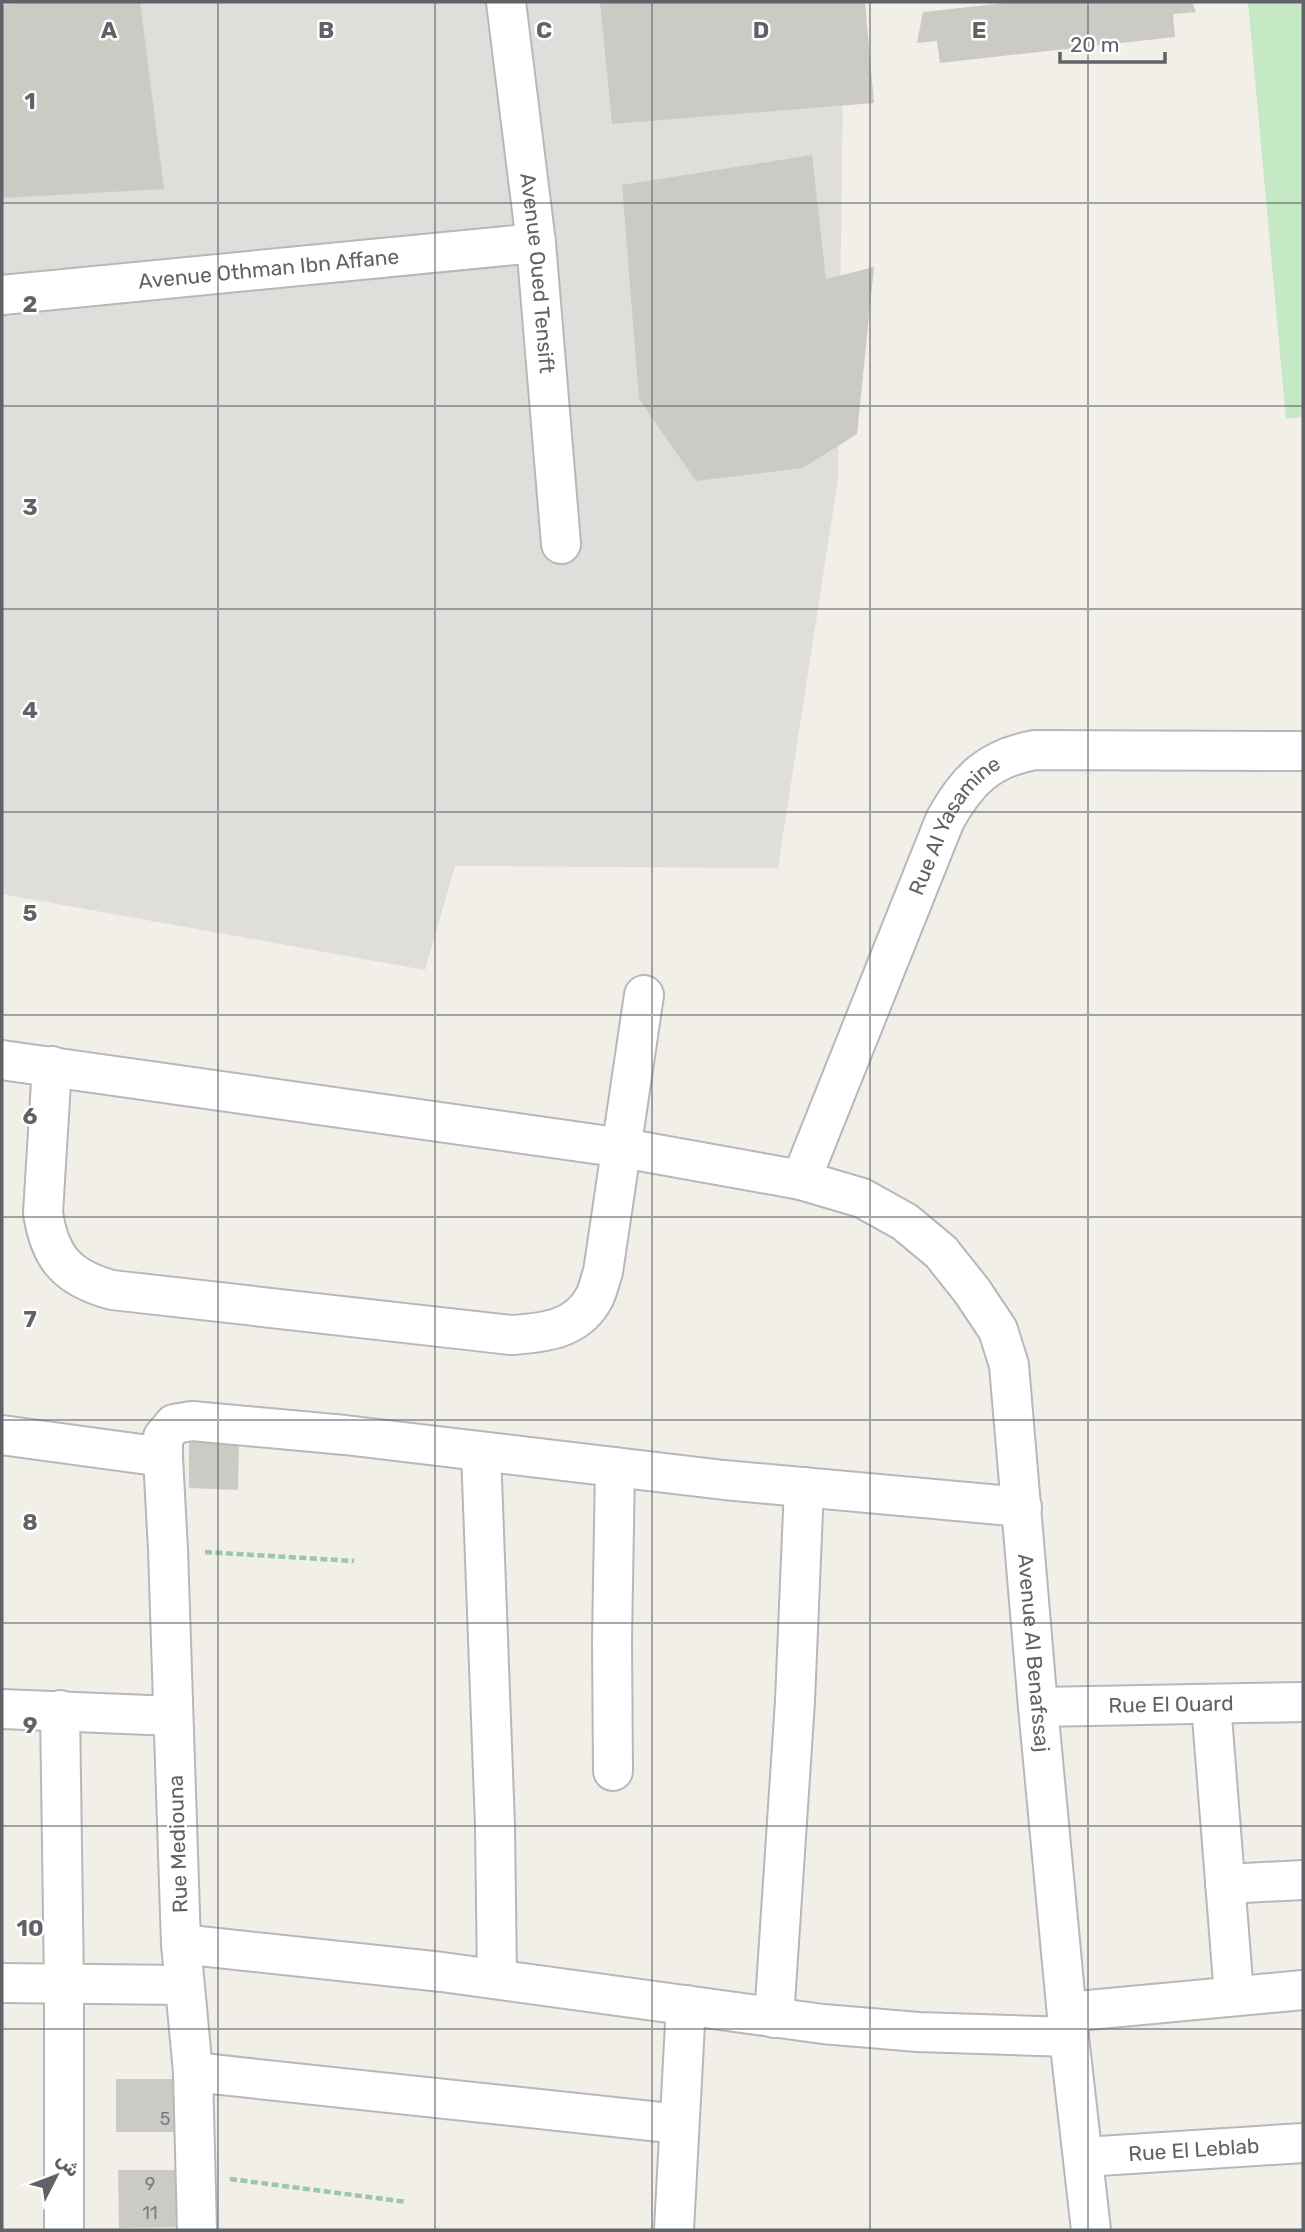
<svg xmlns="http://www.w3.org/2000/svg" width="1305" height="2232" viewBox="0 0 1305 2232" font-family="Rubik,Vazirmatn,sans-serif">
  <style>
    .industrial { fill: #e0deda }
    .green { fill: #c5e8c5 }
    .building { fill: #cccac5 }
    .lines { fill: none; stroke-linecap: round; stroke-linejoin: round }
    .minor-casing { stroke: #b5b8bc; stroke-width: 42 }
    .path { stroke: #9cc7a9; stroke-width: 4.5; stroke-dasharray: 7 3.5; stroke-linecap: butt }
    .minor { stroke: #fff; stroke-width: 38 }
    .grid { fill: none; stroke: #5f6368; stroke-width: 2; stroke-opacity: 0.55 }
    .labels { text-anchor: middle; stroke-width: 5; stroke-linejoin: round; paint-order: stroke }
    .number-label { font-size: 18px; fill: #7a7d7f }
    .street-label { font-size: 21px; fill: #5f6368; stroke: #fff }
    .grid-label { font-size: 23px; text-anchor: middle; font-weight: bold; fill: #5f6368; stroke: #fff; stroke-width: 5; stroke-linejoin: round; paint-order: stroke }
  </style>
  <rect width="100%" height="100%" fill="#f1efe8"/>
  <path class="industrial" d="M2,2H844L838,479L778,868L455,866L425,970L2,894Z"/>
  <path class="green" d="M1248,2H1303V417L1286,419Z"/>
  <path class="building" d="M24,2H140L164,189L2,198V5Z
    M600,2H865L874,103L612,124Z
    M1015,2H1192L1196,12L1173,14L1175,37L940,63L937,41L917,43L923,12Z
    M812,155L826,279L874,267L857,434L803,468L696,481L639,399L622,185Z
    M189,1438L239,1439L238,1490L189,1488Z
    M116,2079H177L178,2132H116Z
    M118,2170H180L181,2227L119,2228Z"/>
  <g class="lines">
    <defs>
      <g id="minor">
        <path id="s1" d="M506,2L536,243L561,544"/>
        <path id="s2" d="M2,295L536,243"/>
        <path id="s3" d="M2,1060L623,1148L801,1180L862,1198L905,1222L941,1252L972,1291L998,1330L1009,1365L1038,1707L1069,2037L1091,2230"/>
        <path d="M52,1066L43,1213C50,1259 68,1278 112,1290L511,1335C543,1333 577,1330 594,1298C598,1291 600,1280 603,1272L644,995"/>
        <path id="s4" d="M801,1180L945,820C967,780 989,758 1035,750L1303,751"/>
        <path d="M2,1435L163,1457"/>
        <path d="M481,1452L495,1826L497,1979"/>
        <path d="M1211,1704L1234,1995"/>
        <path id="s5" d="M1038,1707L1303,1702"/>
        <path d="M2,1709L173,1716"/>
        <path d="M60,1710L64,1984V2230"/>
        <path d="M613,1771L612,1641L615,1467"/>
        <path d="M1225,1884L1303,1880"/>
        <path d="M181,1944L442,1972L823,2024L918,2032L1069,2037"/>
        <path d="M2,1983L184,1985"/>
        <path d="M1067,2012L1303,1990"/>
        <path d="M774,2018L795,1701L804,1487"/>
        <path d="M193,2072L679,2124"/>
        <path id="s6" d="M1084,2157L1303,2143"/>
        <path d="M197,2230L193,2072L181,1944L168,1550L163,1457V1437L174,1424L192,1421L345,1435L724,1480L1022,1507"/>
        <path d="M674,2230L686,2005"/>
      </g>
    </defs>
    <use href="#minor" class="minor-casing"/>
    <path class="path" d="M205,1552L354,1561
      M230,2179L407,2202"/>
    <use href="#minor" class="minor"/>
  </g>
  <path class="grid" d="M218,2V2230M435,2V2230M652,2V2230M870,2V2230M1088,2V2230M2,203H1303M2,406H1303M2,609H1303M2,812H1303M2,1015H1303M2,1217H1303M2,1420H1303M2,1623H1303M2,1826H1303M2,2029H1303"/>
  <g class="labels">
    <g class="number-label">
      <text x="165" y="2125">5</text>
      <text x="150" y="2190">9</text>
      <text x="150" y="2219">11</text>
    </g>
    <g class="street-label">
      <text dy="7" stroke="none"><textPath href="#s2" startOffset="268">Avenue Othman Ibn Affane</textPath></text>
      <text dy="7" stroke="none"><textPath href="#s1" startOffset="273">Avenue Oued Tensift</textPath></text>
      <text dy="7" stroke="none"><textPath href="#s4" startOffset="388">Rue Al Yasamine</textPath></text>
      <text dy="7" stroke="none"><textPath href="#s3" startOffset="1390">Avenue Al Benafssaj</textPath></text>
      <text dy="7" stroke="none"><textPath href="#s5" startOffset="133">Rue El Ouard</textPath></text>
      <text transform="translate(178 1844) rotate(-92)" y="7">Rue Mediouna</text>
      <text dy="7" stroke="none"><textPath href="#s6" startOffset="110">Rue El Leblab</textPath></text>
    </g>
  </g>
  <g class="grid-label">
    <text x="109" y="38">A</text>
    <text x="326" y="38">B</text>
    <text x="544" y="38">C</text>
    <text x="761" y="38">D</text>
    <text x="979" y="38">E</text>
    <text x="30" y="109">1</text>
    <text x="30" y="312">2</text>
    <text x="30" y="515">3</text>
    <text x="30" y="718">4</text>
    <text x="30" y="921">5</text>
    <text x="30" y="1124">6</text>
    <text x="30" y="1327">7</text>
    <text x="30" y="1530">8</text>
    <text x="30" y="1733">9</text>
    <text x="30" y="1936">10</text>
  </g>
  <rect width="1305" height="2232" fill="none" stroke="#5f6368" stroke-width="7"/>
  <g transform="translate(56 2176) rotate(48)" stroke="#ffffff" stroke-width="5" paint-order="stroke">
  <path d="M0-5L12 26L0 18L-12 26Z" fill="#5f6368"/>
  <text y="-10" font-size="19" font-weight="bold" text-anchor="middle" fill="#5f6368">ش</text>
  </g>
  <path d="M1060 52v10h105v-10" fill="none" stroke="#5f6368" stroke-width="3.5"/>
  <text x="1070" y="52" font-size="21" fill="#5f6368" stroke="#ffffff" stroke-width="5" paint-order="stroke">20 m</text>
</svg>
